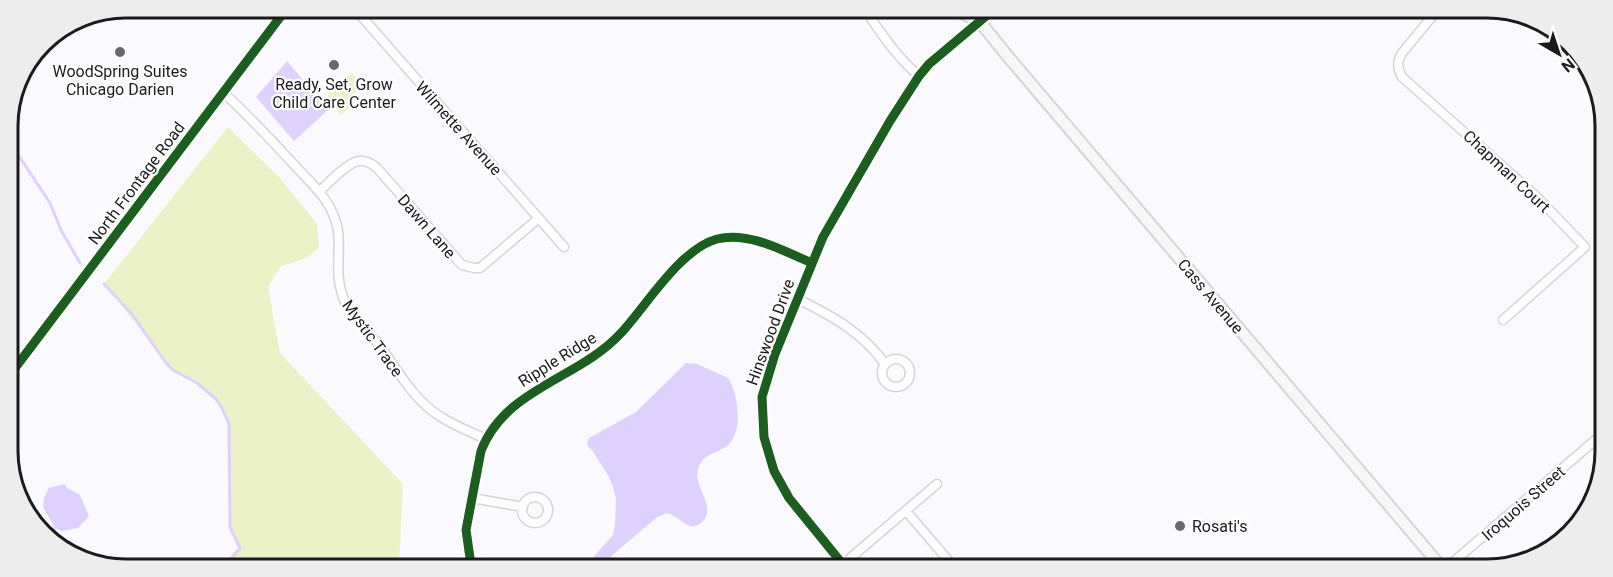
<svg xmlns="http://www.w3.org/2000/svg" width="1613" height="577" viewBox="0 0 1613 577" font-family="Roboto,sans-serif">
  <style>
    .green { fill: #ecf2c7 }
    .water { fill: #ded1fe }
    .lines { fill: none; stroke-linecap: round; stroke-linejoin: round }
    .stream { stroke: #ded1fe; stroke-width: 3 }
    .street-casing { stroke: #d5d4d8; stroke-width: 11 }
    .secondary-casing { stroke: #d5d4d8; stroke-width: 14 }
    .street { stroke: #fefeff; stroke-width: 8 }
    .secondary { stroke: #f7f7f5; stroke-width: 10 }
    .cycleway-casing { stroke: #fff; stroke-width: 13 }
    .cycleway { stroke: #1b5e20; stroke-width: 9 }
    .poi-dot { fill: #69696b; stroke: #fff; stroke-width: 2 }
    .labels { text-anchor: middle; stroke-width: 4.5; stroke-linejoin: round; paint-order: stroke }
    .poi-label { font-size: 16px; fill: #1b1b1d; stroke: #fff }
    .street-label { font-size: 16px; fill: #1b1b1d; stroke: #fff }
    .rim { fill: none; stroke: #1b1b1d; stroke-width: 3 }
  </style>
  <rect width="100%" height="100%" fill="#faf9fd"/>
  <path class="green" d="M352,73L363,86L348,99L353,105L341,115L327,99L330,91Z
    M228,127L279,177L317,224L319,248L308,257L280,267L268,287L280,353L403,484L399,565L229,564V561L240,548L230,527L229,423L222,408L215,398L197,383L173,370L166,363L150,341L104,284Z"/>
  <path class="water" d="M287,61L328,110L294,141L256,97Z
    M686,363L697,364L728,378C738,392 743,432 729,444C718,455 704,451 698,469C692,485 718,508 702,522C689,535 680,515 666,513L656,518L601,565H586L613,535L615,525L616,499L613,487L609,477L594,453L588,446L587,442L589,438L636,412Z
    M65,484L67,488L80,495L89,516L78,528L62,531L55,528L43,507L44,498L49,488Z"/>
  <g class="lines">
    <path class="stream" d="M11,144L50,203L61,230L80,263
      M104,284L132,314L166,363L173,370L197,383L215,398L222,408L229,424L230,527L240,548L229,561V564
      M46,535L49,531L55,528"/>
    <defs>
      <path id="street" d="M355,9L564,247
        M866,11C882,35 897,57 919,76
        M1435,13L1402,53C1397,62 1397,67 1402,77L1537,197L1585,247L1503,320
        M224,93C251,118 275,144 300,171C312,184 326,197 333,214C345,239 333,268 342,294C348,315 366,329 379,345C398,370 413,400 441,417C455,426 471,432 486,439
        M319,192C327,184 348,162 359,161C366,160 372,164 377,168L462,265L474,268H480L539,218
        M798,299C832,316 862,332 885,364
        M882 373a14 14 0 1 1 28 0a14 14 0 1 1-28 0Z
        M9,376L287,8
        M522 510a13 13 0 1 1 26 0a13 13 0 1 1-26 0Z
        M472,498L523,507
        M906,511L954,567
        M471,565L466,530L481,451C505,388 579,379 621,333C647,305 680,249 717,239C749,231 783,251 812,263
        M841,566L937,484
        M845,567L789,498L774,471L764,437L762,397L775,354L823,237L890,121L919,76L929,64L992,11
        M1445,569L1600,436"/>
      <path id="secondary" d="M959,11L980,22
        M975,11L980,22L1010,59L1443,569"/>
    </defs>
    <use href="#street" class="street-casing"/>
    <use href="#secondary" class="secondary-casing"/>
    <use href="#street" class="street"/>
    <use href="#secondary" class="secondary"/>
    <defs>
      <path id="cycleway" d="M9,376L287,8
        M471,565L466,530L481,451C505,388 579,379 621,333C647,305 680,249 717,239C749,231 783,251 812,263
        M845,567L789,498L774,471L764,437L762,397L775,354L823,237L890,121L919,76L929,64L992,11"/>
    </defs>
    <use href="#cycleway" class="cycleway-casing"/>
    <use href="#cycleway" class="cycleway"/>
  </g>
  <g class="poi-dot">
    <circle cx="120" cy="52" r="6"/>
    <circle cx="334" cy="65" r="6"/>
    <circle cx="1180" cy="526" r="6"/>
  </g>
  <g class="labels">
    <g class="poi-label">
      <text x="120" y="77">WoodSpring Suites<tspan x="120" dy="18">Chicago Darien</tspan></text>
      <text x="334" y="90">Ready, Set, Grow<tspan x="334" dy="18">Child Care Center</tspan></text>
      <text x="1192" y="532" text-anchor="start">Rosati's</text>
    </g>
    <g class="street-label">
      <text transform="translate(459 128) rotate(48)" y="6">Wilmette Avenue</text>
      <text transform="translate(1507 171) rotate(43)" y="6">Chapman Court</text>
      <text transform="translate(136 183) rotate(-53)" y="6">North Frontage Road</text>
      <text transform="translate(427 226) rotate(49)" y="6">Dawn Lane</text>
      <text transform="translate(1211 296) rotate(50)" y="6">Cass Avenue</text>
      <text transform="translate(770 332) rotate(-70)" y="6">Hinswood Drive</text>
      <text transform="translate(373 338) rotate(54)" y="6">Mystic Trace</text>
      <text transform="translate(557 359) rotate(-32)" y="6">Ripple Ridge</text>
      <text transform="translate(1523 503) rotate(-41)" y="6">Iroquois Street</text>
    </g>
  </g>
  <path d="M0 0H1613V577H0ZM126 18H1487A108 108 0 0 1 1595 126V451A108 108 0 0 1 1487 559H126A108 108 0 0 1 18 451V126A108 108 0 0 1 126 18Z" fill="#ededed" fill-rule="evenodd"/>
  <path class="rim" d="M126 18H1487A108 108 0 0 1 1595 126V451A108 108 0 0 1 1487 559H126A108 108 0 0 1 18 451V126A108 108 0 0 1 126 18Z"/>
  <g transform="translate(1559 54) rotate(141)" stroke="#ffffff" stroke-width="4.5" paint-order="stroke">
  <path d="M0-4.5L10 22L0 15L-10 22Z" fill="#1b1b1d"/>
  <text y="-9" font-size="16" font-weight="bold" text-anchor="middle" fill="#1b1b1d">N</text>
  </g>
</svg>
